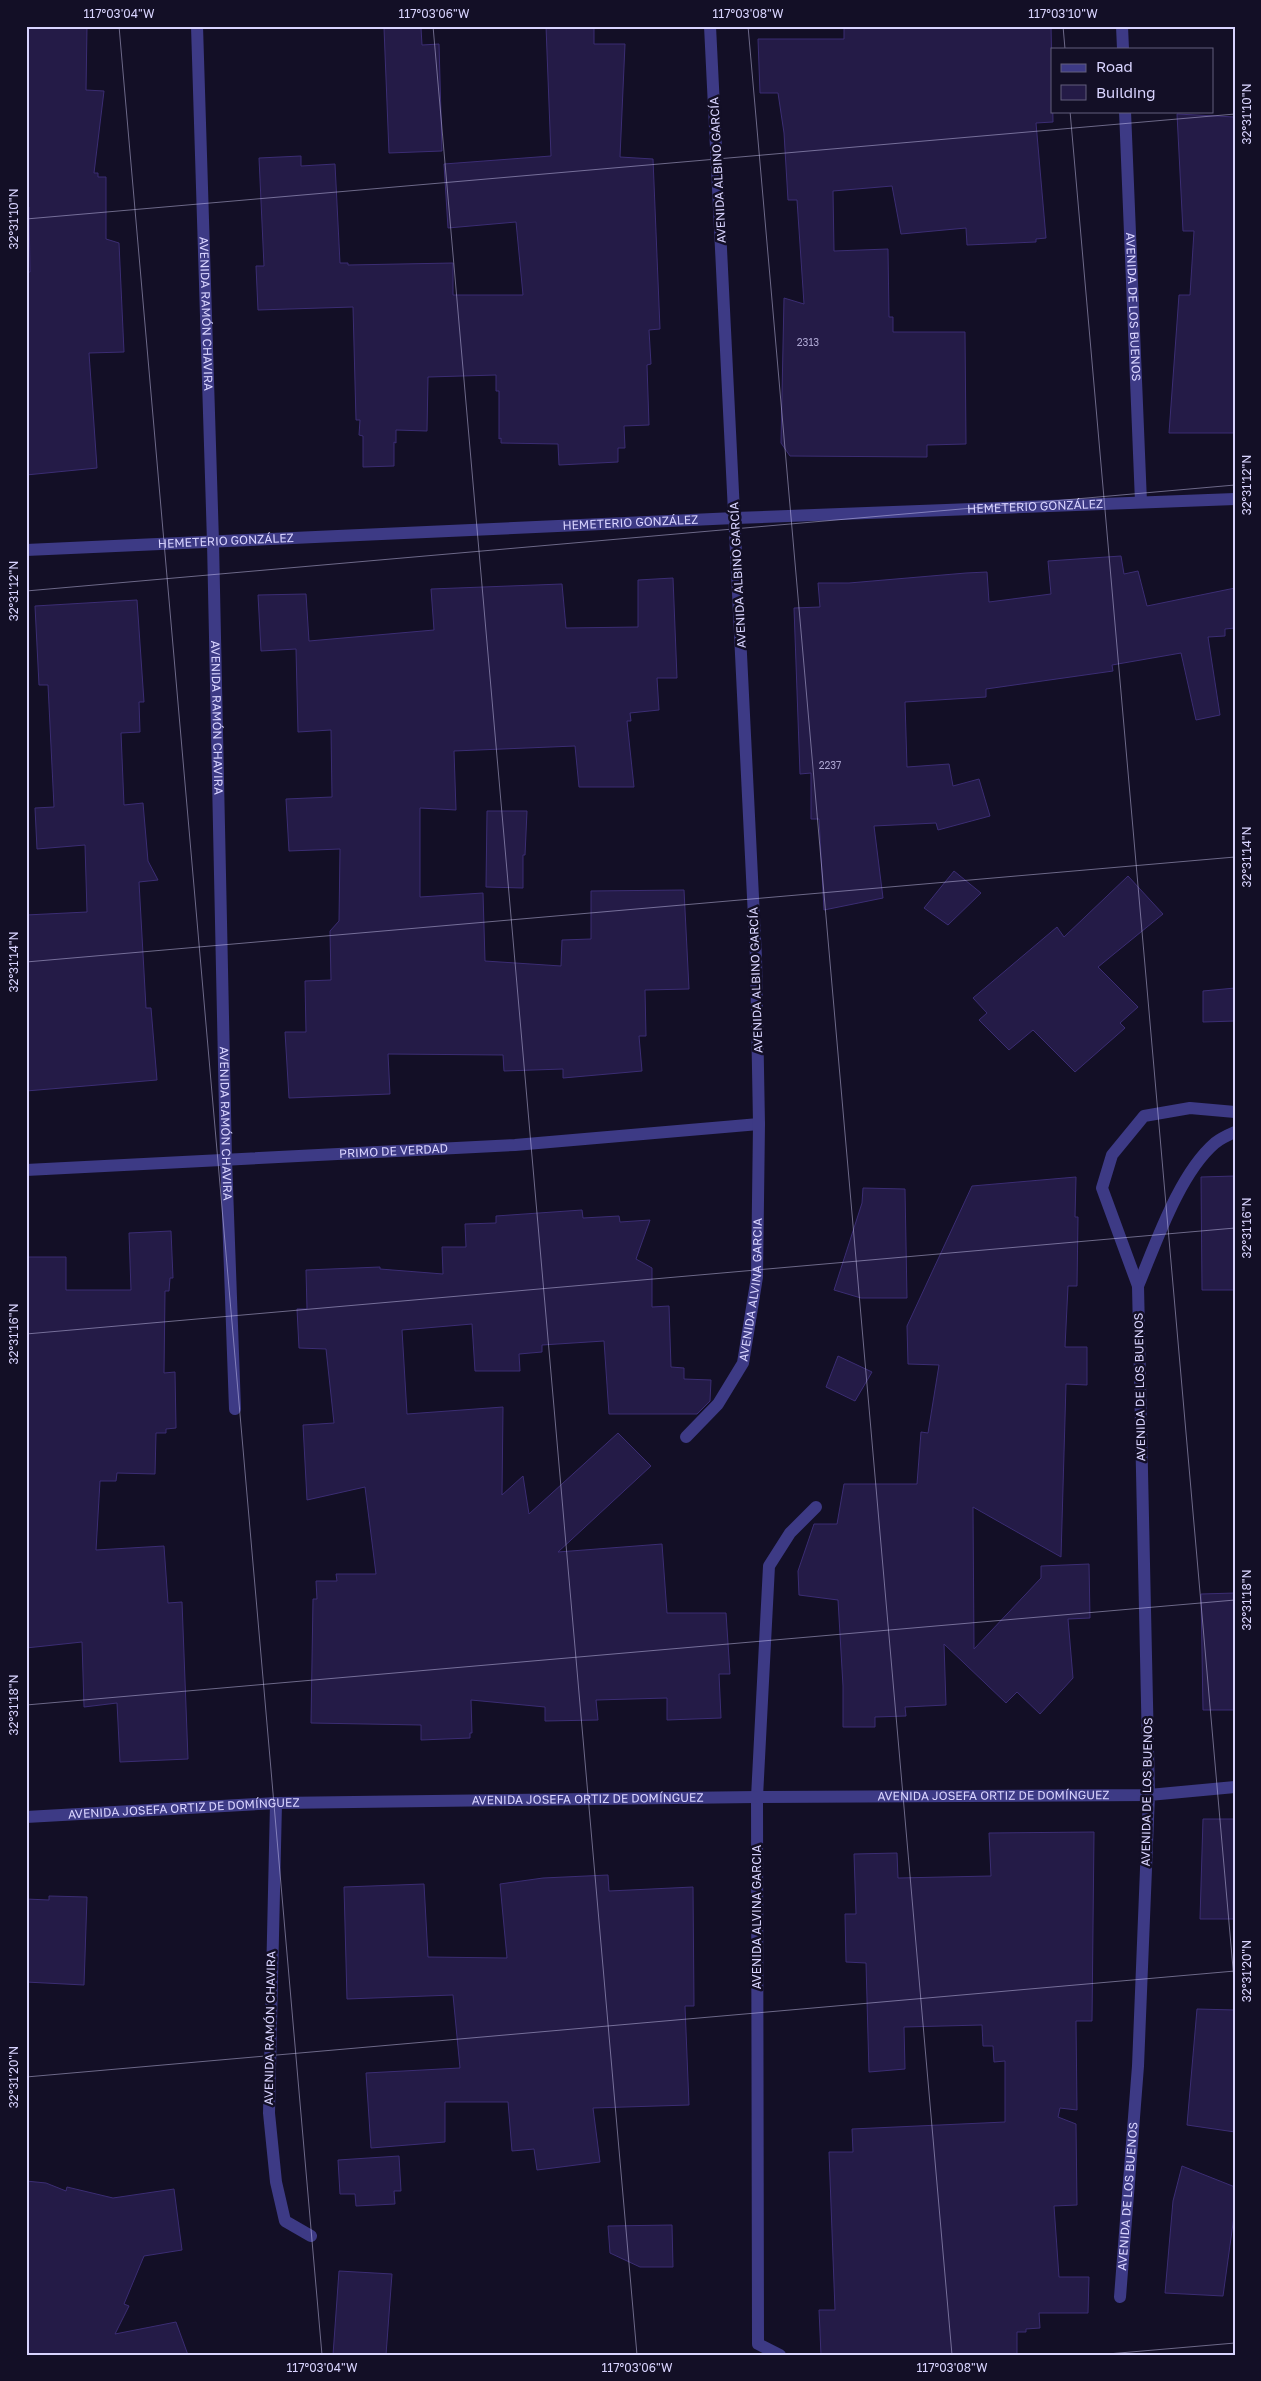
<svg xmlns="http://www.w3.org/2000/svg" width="1261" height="2381" viewBox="0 0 1261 2381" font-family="'Golos Text',sans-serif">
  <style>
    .building { fill: #241b47; stroke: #3b2d73 }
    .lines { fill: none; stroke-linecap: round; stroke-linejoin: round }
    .minor { stroke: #3d3a85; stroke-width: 12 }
    .tertiary { stroke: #3d3a85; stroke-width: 12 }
    .ticks { fill: none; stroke: #d9d4ff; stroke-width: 1; stroke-opacity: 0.45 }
    .labels { text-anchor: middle; stroke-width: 5; stroke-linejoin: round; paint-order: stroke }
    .number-label { font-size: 10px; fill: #aca6d1 }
    .street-label { font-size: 12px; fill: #d9d4ff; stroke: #130f26 }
    .neatline { fill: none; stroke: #d9d4ff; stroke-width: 2 }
    .ticks-label { font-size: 12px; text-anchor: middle; fill: #d9d4ff }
  </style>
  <rect width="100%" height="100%" fill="#130f26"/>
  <path class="building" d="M26,26H87L86,90L104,91L94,173H98V177H106V239L119,243L124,352L89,353L97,468L26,475V272H30L29,207H26Z
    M546,26H594V44H625L620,157L653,159L660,329L649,330L651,364L647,365L649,425L624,426L625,448H618V462L559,465L558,444L501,443V438L499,439V391H496V375L428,377L427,431L396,430V443L394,442V466L363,467V436L359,435L360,420H356L353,307L258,310L256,266H264L259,158L301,156V166L335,164L340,263H348V265L453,263V295H523L516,222L448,228L444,164L551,156Z
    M844,26H1051L1053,122L1036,123L1046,238L1036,239V242L967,245L966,228L901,234L892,186L833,191L834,251L888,249L889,317H893V332H965L966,444L927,445V457L790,456L781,443L784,298L804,304L797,200H788L784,133L778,93H760L758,39H844Z
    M384,28H421L422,45L439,44L442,151L389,153Z
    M1177,114L1235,117V433H1169L1179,295H1190L1194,231H1183Z
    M1121,556L1124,574L1138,571L1147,606L1235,588V628L1225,629V636L1208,637L1220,715L1196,720L1181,653L1112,665L1113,671L986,689V697L905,702L907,767L949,764L953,786L979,779L990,816L938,830L936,823L874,826L883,898L824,910L819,819H811V773L800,774L794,608L820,607L818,583H849L966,573L987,572L989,602L1051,594L1048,561Z
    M673,578L677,678H657L659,710L630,713L631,721H627L634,787H579L575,746L454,751L456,810L420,808V897L483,893L485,961L561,966L562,940L591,939V891L684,890L689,989L645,990L646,1036H639L642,1071L563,1078V1069L504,1071L503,1055L388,1054L390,1094L289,1098L285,1032H306L305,981L331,980L330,931L339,921L340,849L289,851L286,799L332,797L331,730L298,732L296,649L261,651L258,595L306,594L309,641L434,630L431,589L562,584L566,628L638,627V580Z
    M137,600L144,702H139L140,732L121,733L124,805L143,803L148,861L158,880L139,882L146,1008H151L157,1080L26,1091V915L87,912L85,845L37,849L35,808L54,807L48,685H39L35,606Z
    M487,811H527L525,855H523V888L486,887Z
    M954,871L981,893L948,925L924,908Z
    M1128,876L1163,914L1098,967L1138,1007L1120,1023L1125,1028L1075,1072L1033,1030L1009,1050L979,1020L987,1013L973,998L1057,927L1064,937Z
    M1235,988V1021L1203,1022V991Z
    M1235,1176V1290H1202L1201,1177Z
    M1076,1177L1075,1217H1078L1077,1286H1068L1065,1347H1087V1385L1066,1384L1061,1557L973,1507L974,1649L1041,1578V1566L1089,1564L1090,1618L1068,1619L1073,1678L1040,1714L1017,1692L1006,1703L944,1644L946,1705L905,1707L906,1716L875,1717V1727H843V1686L838,1600L799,1595L798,1571L814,1524H837L844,1484H917L921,1432L928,1433L939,1365L908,1364L907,1326L972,1186Z
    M863,1188L905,1189L907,1298H861L834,1290L862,1203Z
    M582,1210L583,1218L619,1216L620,1222L650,1220L636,1259L652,1268V1307L669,1306L671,1367L684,1368V1379L711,1380L710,1401L697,1414H609L604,1341L542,1345V1352L519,1354L520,1371H475L472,1324L402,1330L407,1414L503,1407L502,1495L523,1476L529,1514L618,1433L651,1466L558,1552L662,1544L667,1613H726L730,1674H719L721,1718L667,1720V1698L596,1700L598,1720L545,1721V1707L471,1700L472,1733H470V1738L421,1740V1725L311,1723L313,1599H317L316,1581H337L336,1574H376L365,1487L307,1500L303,1425L334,1423L326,1349L299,1348L297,1309H307L306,1270L380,1267V1269L443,1274L442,1247H466L465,1224L496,1223V1216Z
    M171,1231L173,1278H170L169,1291H165L164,1373L175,1372L176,1428L166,1429V1433H156L155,1474L117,1473L116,1481H100L96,1550L164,1546L168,1603L182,1602L188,1759L120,1762L117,1703L84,1707L82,1642L26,1648V1257H66V1290H131L129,1233Z
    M838,1356L872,1372L855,1401L826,1387Z
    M1235,1593V1710H1203L1201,1594Z
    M1203,1819H1235V1919H1200Z
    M1094,1832L1092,2021H1076L1077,2110L1060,2108L1058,2117L1076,2124L1077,2205L1054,2206L1059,2277H1089L1088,2313H1039L1040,2328L1026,2329V2332H1017V2355H821L819,2310H835L829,2152H853L852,2129L1005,2122V2061L994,2062L993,2046H983L982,2025L904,2027L905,2069L869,2072L866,1963L846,1962L845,1914H856L854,1854L897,1853L898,1878L991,1876L989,1833Z
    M608,1875L609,1891L693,1887L694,2006H685L689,2105L593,2108L600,2162L537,2170L534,2149L512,2151L508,2102H445V2142L371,2148L366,2073L460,2068L453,1995L347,1999L344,1887L424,1884L428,1957L507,1958L500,1884L543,1878Z
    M49,1896L87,1897L84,1985L26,1982V1899L49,1900Z
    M1197,2009L1235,2010V2132L1187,2125Z
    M399,2156L401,2191H394L395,2204L356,2206L355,2194H340L338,2160Z
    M1182,2166L1235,2187V2209L1223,2296L1165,2293L1173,2201Z
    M26,2181L46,2183L66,2191L67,2187L113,2198L174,2189L182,2250L144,2256L124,2304L129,2306L115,2334L176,2322L188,2355H26Z
    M672,2225L673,2267H640L610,2253L608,2226Z
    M339,2271L392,2274L386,2355H333Z"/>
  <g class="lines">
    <g class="minor">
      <path id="s1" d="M197,26L213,542L226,1159L235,1409"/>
      <path d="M1122,26L1123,49"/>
      <path id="s2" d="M1125,111L1141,502"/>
      <path id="s3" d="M26,1170L515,1145L759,1124"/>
      <path id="s4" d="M686,1437L718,1404L743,1363L757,1277L759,1124L756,958L710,26"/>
      <path d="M276,1803L269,2113L276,2182L285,2221L311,2236"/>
      <path id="s5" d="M1120,2297L1138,2066L1149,1795L1235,1787"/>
      <path d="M780,2355L758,2344L757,1797L769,1566L790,1533L816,1507"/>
    </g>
    <g class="tertiary">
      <path id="s6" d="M26,550L735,518L1235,499"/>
      <path d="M1138,1286C1156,1243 1179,1174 1215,1143C1220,1139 1228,1135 1235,1132"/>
      <path id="s7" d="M26,1817L276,1803L757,1797L1149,1795L1138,1286L1102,1188L1112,1155L1144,1116L1190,1108L1235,1112"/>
    </g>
  </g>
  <path class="ticks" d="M119,26L322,2355M433,26L637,2355M748,26L952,2355M1063,26L1065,49M1070,111L1235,1991M26,219L1235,114M26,591L1235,485M26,962L1235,857M26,1334L1235,1228M26,1705L1235,1600M26,2077L1235,1971M1096,2355L1235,2343"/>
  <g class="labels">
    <g class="number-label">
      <text x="808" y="346">2313</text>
      <text x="830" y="769">2237</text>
    </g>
    <g class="street-label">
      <text transform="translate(718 170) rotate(-93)" y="4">AVENIDA ALBINO GARCÍA</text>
      <text dy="4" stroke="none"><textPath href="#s2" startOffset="196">AVENIDA DE LOS BUENOS</textPath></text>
      <text dy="4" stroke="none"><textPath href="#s1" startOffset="288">AVENIDA RAMÓN CHAVIRA</textPath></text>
      <text dy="4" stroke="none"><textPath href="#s6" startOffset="1010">HEMETERIO GONZÁLEZ</textPath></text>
      <text dy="4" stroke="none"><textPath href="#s6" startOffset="605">HEMETERIO GONZÁLEZ</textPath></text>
      <text dy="4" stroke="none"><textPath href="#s6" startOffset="200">HEMETERIO GONZÁLEZ</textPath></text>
      <text transform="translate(738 575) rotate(-93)" y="4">AVENIDA ALBINO GARCÍA</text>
      <text dy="4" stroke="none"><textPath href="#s1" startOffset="692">AVENIDA RAMÓN CHAVIRA</textPath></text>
      <text transform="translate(756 980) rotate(-92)" y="4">AVENIDA ALBINO GARCÍA</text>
      <text dy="4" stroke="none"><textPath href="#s1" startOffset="1098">AVENIDA RAMÓN CHAVIRA</textPath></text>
      <text dy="4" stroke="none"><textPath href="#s3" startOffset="368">PRIMO DE VERDAD</textPath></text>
      <text dy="4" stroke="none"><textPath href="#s4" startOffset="168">AVENIDA ALVINA GARCIA</textPath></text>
      <text transform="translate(1140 1387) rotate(-91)" y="4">AVENIDA DE LOS BUENOS</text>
      <text transform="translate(1147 1792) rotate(-89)" y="4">AVENIDA DE LOS BUENOS</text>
      <text dy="4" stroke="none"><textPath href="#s7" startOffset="968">AVENIDA JOSEFA ORTIZ DE DOMÍNGUEZ</textPath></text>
      <text dy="4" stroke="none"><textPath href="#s7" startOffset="562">AVENIDA JOSEFA ORTIZ DE DOMÍNGUEZ</textPath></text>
      <text dy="4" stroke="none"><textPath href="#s7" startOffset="158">AVENIDA JOSEFA ORTIZ DE DOMÍNGUEZ</textPath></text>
      <text transform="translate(757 1917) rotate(-90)" y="4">AVENIDA ALVINA GARCIA</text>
      <text transform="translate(270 2028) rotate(-89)" y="4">AVENIDA RAMÓN CHAVIRA</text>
      <text dy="4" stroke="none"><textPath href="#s5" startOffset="101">AVENIDA DE LOS BUENOS</textPath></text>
    </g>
  </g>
  <rect width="1261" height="2381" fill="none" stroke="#130f26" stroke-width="55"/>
  <rect x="1051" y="48" width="162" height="65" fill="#130f26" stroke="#625e7d"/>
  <rect x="1061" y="64" width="25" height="8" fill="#3d3a85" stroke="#625e7d"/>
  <text x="1096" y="72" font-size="15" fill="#d9d4ff">Road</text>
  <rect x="1061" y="85" width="25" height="15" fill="#241b47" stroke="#625e7d"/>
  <text x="1096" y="98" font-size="15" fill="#d9d4ff">Building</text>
  <rect x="28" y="28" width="1206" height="2326" class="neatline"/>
  <g class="ticks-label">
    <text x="119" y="18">117°03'04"W</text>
    <text x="434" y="18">117°03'06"W</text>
    <text x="748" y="18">117°03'08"W</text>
    <text x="1063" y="18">117°03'10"W</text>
    <text transform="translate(1247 114) rotate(-90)" y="4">32°31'10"N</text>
    <text transform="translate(14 219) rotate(-90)" y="4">32°31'10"N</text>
    <text transform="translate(1247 485) rotate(-90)" y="4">32°31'12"N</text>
    <text transform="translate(14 591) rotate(-90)" y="4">32°31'12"N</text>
    <text transform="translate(1247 857) rotate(-90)" y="4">32°31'14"N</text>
    <text transform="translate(14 962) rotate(-90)" y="4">32°31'14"N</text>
    <text transform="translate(1247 1228) rotate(-90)" y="4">32°31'16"N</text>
    <text transform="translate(14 1334) rotate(-90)" y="4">32°31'16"N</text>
    <text transform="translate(1247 1600) rotate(-90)" y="4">32°31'18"N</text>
    <text transform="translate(14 1705) rotate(-90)" y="4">32°31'18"N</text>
    <text transform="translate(1247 1971) rotate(-90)" y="4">32°31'20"N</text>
    <text transform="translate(14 2077) rotate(-90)" y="4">32°31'20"N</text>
    <text x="322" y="2372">117°03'04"W</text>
    <text x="637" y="2372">117°03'06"W</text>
    <text x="952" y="2372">117°03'08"W</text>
  </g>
</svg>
